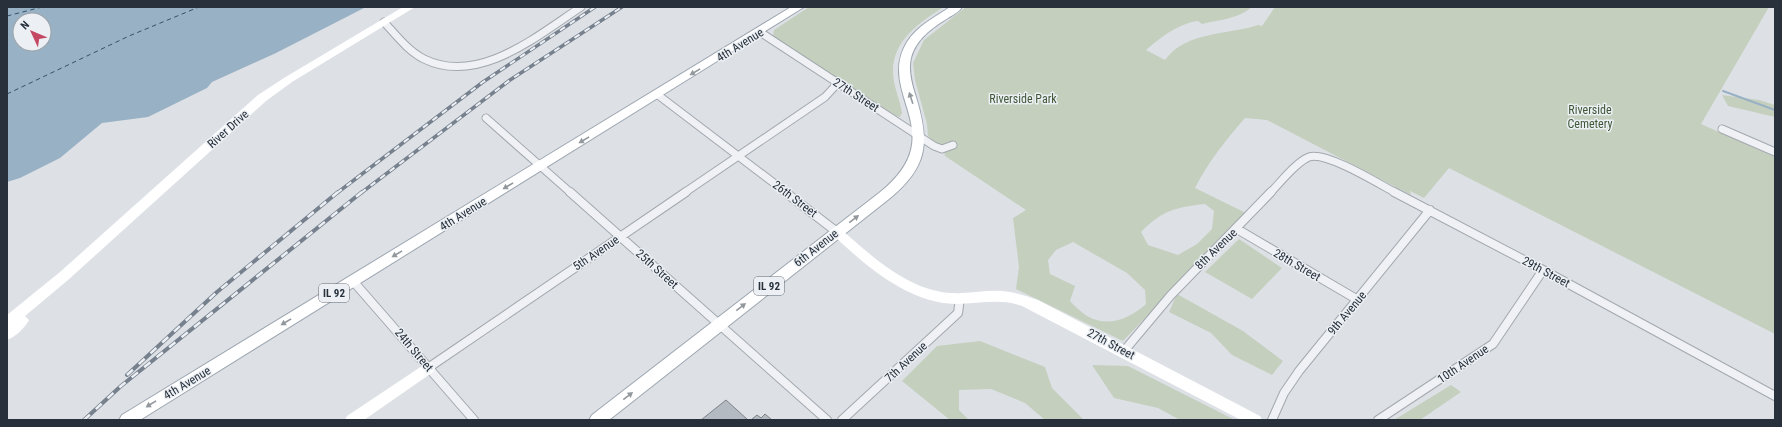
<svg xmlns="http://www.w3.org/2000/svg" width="1782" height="427" viewBox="0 0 1782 427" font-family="'Roboto Condensed',sans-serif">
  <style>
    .green { fill: #c4cfbe; fill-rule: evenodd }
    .water { fill: #99b1c4; fill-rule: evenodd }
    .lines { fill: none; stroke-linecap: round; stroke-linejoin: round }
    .stream { stroke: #99b1c4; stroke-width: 2 }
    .ferry { stroke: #34516c; stroke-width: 1; stroke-dasharray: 4.5 3.5; stroke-linecap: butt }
    .building { fill: #b4bac2; stroke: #7e8288 }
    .street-far1-casing { stroke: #a3a8af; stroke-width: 9 }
    .street-casing { stroke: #a3a8af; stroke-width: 10 }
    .primary-casing { stroke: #9da6b0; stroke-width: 2 }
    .street-far1 { stroke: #eff1f4; stroke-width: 7 }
    .street { stroke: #eff1f4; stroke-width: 8 }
    .secondary { fill: #fff; fill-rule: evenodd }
    .primary { fill: #fff; fill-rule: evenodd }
    .rail-far1-casing { stroke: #77818e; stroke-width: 3.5 }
    .rail-casing { stroke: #77818e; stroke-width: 4 }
    .rail-far1 { stroke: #ecf0f4; stroke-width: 2; stroke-dasharray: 6; stroke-linecap: butt }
    .rail { stroke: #ecf0f4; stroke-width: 2.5; stroke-dasharray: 8; stroke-linecap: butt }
    .oneway { fill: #93989d }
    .labels { text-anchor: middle; stroke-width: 3; stroke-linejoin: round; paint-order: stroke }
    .shield { fill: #ecf0f4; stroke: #626a72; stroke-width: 1 }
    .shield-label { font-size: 11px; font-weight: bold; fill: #27303b }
    .street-label { font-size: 12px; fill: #27303b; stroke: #ecf0f4 }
    .park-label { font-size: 12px; fill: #3e5636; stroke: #ecf0f4 }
  </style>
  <rect width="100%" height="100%" fill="#dde1e6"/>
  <path class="green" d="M809,7H944C920,22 893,40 893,71C893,86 900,99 902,113L900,117L896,116L773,36L774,30Z
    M966,7H1252C1238,19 1219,20 1202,24L1198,21C1179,23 1160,38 1146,50L1165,60C1186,31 1228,35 1258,25L1262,26L1275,7H1769L1701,124L1775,157V334L1449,168L1424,198L1410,191L1411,195L1267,120L1245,118C1226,140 1208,162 1195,188L1246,213L1123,341L1016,289L1019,267L1013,218L1026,210L945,156L943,146L937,144L928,136L927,124L915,80L913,63L924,40ZM1205,204L1214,211L1212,229L1197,244L1178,255L1148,245L1141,232C1161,211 1176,207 1205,204ZM1073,242L1127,273L1145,290L1146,304C1129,319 1108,328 1087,316C1081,312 1075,306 1070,301L1075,286L1050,274L1048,260L1056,250Z
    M1722,95L1759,100L1775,105V117L1728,106Z
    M1239,239L1282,268L1252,299L1205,272Z
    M1177,294L1243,331L1283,361L1272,375L1232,355L1211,333L1169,312Z
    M980,341L1045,367L1052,388L1084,420H1045L1025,403L991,389L959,390V410L969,420H950L902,381L937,346Z
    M1092,365L1128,366L1235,420H1180L1158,408L1114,398Z
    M1451,385L1461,392L1420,420H1394Z"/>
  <path class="water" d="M7,7H366L276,53L212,82L207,88L148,117L102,123L60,158L20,178L7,182ZM20,20H44V44H20Z"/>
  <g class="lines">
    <path class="stream" d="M1723,91L1775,110"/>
    <path class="ferry" d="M7,16L42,7
      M7,94L129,36L199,7"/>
  </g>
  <path class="building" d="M726,400L748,420H701Z
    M765,414L772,420H751L757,415L761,418Z"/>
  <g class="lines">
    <defs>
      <path id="street-far1" d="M384,22C396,35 408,51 424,59C479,86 538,35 581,7
        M760,32L934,146L942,149L953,145
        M658,95L787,193
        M486,118L571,193
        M1722,129L1775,152
        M684,193L825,97L837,84
        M1270,193C1280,183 1296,162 1309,157C1326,151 1379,184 1396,193"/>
      <path id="street" d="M570,192L827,420
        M785,192L837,232
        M1394,192L1543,270L1775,396
        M1237,229L1358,300
        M353,281L474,420
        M1124,351L1171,295L1271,192
        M428,368L686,192
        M842,420L958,313L960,298
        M1272,420L1284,393L1299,371L1430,210
        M1378,420L1493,344L1543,270"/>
      <path id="primary" d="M791,7H804L140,420H119L122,415Z
        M950,7H962C959,12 953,15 948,18C932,28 916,39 911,58C908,70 912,85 916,97C930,143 928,167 889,199L609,420H589L592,415L879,193C954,133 875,95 907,42C917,26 935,17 950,7Z"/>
    </defs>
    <use href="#street-far1" class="street-far1-casing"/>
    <use href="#street" class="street-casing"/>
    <use href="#primary" class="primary-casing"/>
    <use href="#street-far1" class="street-far1"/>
    <use href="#street" class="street"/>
    <path class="secondary" d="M403,7H415L292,82L266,101L68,280L25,316L29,320C25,328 15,337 7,340V315L60,272L258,95L284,78Z
      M837,227L841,229C871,256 908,290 950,293C968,294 985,290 1002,291C1015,292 1026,296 1038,300L1260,416L1262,420H1241L1022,306C1000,298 978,304 956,304C908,303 866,266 833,235L831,232L833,229Z
      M428,362L433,364L435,368L433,372L364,420H345L347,416Z"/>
    <use href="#primary" class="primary"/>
    <defs>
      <path id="rail-far1" d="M337,193L483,82L595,7
        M361,193L510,80L622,7"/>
      <path id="rail" d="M127,375L217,292L338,192
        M84,420L121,386L362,192"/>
    </defs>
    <use href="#rail-far1" class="rail-far1-casing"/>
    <use href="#rail" class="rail-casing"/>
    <use href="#rail-far1" class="rail-far1"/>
    <use href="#rail" class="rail"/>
  </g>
  <defs><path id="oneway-solid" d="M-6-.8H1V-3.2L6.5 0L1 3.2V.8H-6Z"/></defs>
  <g class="oneway">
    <use href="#oneway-solid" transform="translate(695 72) rotate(149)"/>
    <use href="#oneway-solid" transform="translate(911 98) rotate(-108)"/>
    <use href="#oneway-solid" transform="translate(584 140) rotate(149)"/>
    <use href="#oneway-solid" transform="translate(508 186) rotate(149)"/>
    <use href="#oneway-solid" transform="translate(854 219) rotate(-37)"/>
    <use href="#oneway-solid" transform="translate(397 254) rotate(149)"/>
    <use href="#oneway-solid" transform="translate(741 307) rotate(-38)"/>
    <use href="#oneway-solid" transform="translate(286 322) rotate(149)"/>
    <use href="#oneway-solid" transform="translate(628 396) rotate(-38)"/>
    <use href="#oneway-solid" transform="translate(151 404) rotate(148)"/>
  </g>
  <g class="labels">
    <g class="shield">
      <rect x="754" y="277" width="30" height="18" rx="3"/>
      <rect x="319" y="284" width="30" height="18" rx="3"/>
    </g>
    <g class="shield-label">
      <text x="769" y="290">IL 92</text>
      <text x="334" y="297">IL 92</text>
    </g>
    <g class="street-label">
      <text transform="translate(740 45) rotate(-32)" y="4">4th Avenue</text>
      <text transform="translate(856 95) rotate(33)" y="4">27th Street</text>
      <text transform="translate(228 129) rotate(-42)" y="4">River Drive</text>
      <text transform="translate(795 199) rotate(37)" y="4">26th Street</text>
      <text transform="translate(463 214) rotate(-32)" y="4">4th Avenue</text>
      <text transform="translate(816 248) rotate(-38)" y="4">6th Avenue</text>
      <text transform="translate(1216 249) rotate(-44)" y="4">8th Avenue</text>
      <text transform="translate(596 253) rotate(-34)" y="4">5th Avenue</text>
      <text transform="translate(1297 265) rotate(30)" y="4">28th Street</text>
      <text transform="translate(657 269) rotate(42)" y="4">25th Street</text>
      <text transform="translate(1546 272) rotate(28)" y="4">29th Street</text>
      <text transform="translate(1347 313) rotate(-50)" y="4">9th Avenue</text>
      <text transform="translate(1111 344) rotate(28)" y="4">27th Street</text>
      <text transform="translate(414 350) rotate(50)" y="4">24th Street</text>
      <text transform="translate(906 362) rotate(-43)" y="4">7th Avenue</text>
      <text transform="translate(1463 364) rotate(-34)" y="4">10th Avenue</text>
      <text transform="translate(187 383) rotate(-31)" y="4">4th Avenue</text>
    </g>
    <g class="park-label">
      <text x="1023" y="103">Riverside Park</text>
      <text x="1590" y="114">Riverside<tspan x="1590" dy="14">Cemetery</tspan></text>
    </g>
  </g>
  <rect width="1782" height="427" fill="none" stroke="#27303b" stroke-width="16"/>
  <g transform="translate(32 32) rotate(314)"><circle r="19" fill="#ecf0f4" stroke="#9da3aa"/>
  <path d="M0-3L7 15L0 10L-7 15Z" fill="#c44863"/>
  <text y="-6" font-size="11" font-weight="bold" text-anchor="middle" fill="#27303b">N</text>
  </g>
</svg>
